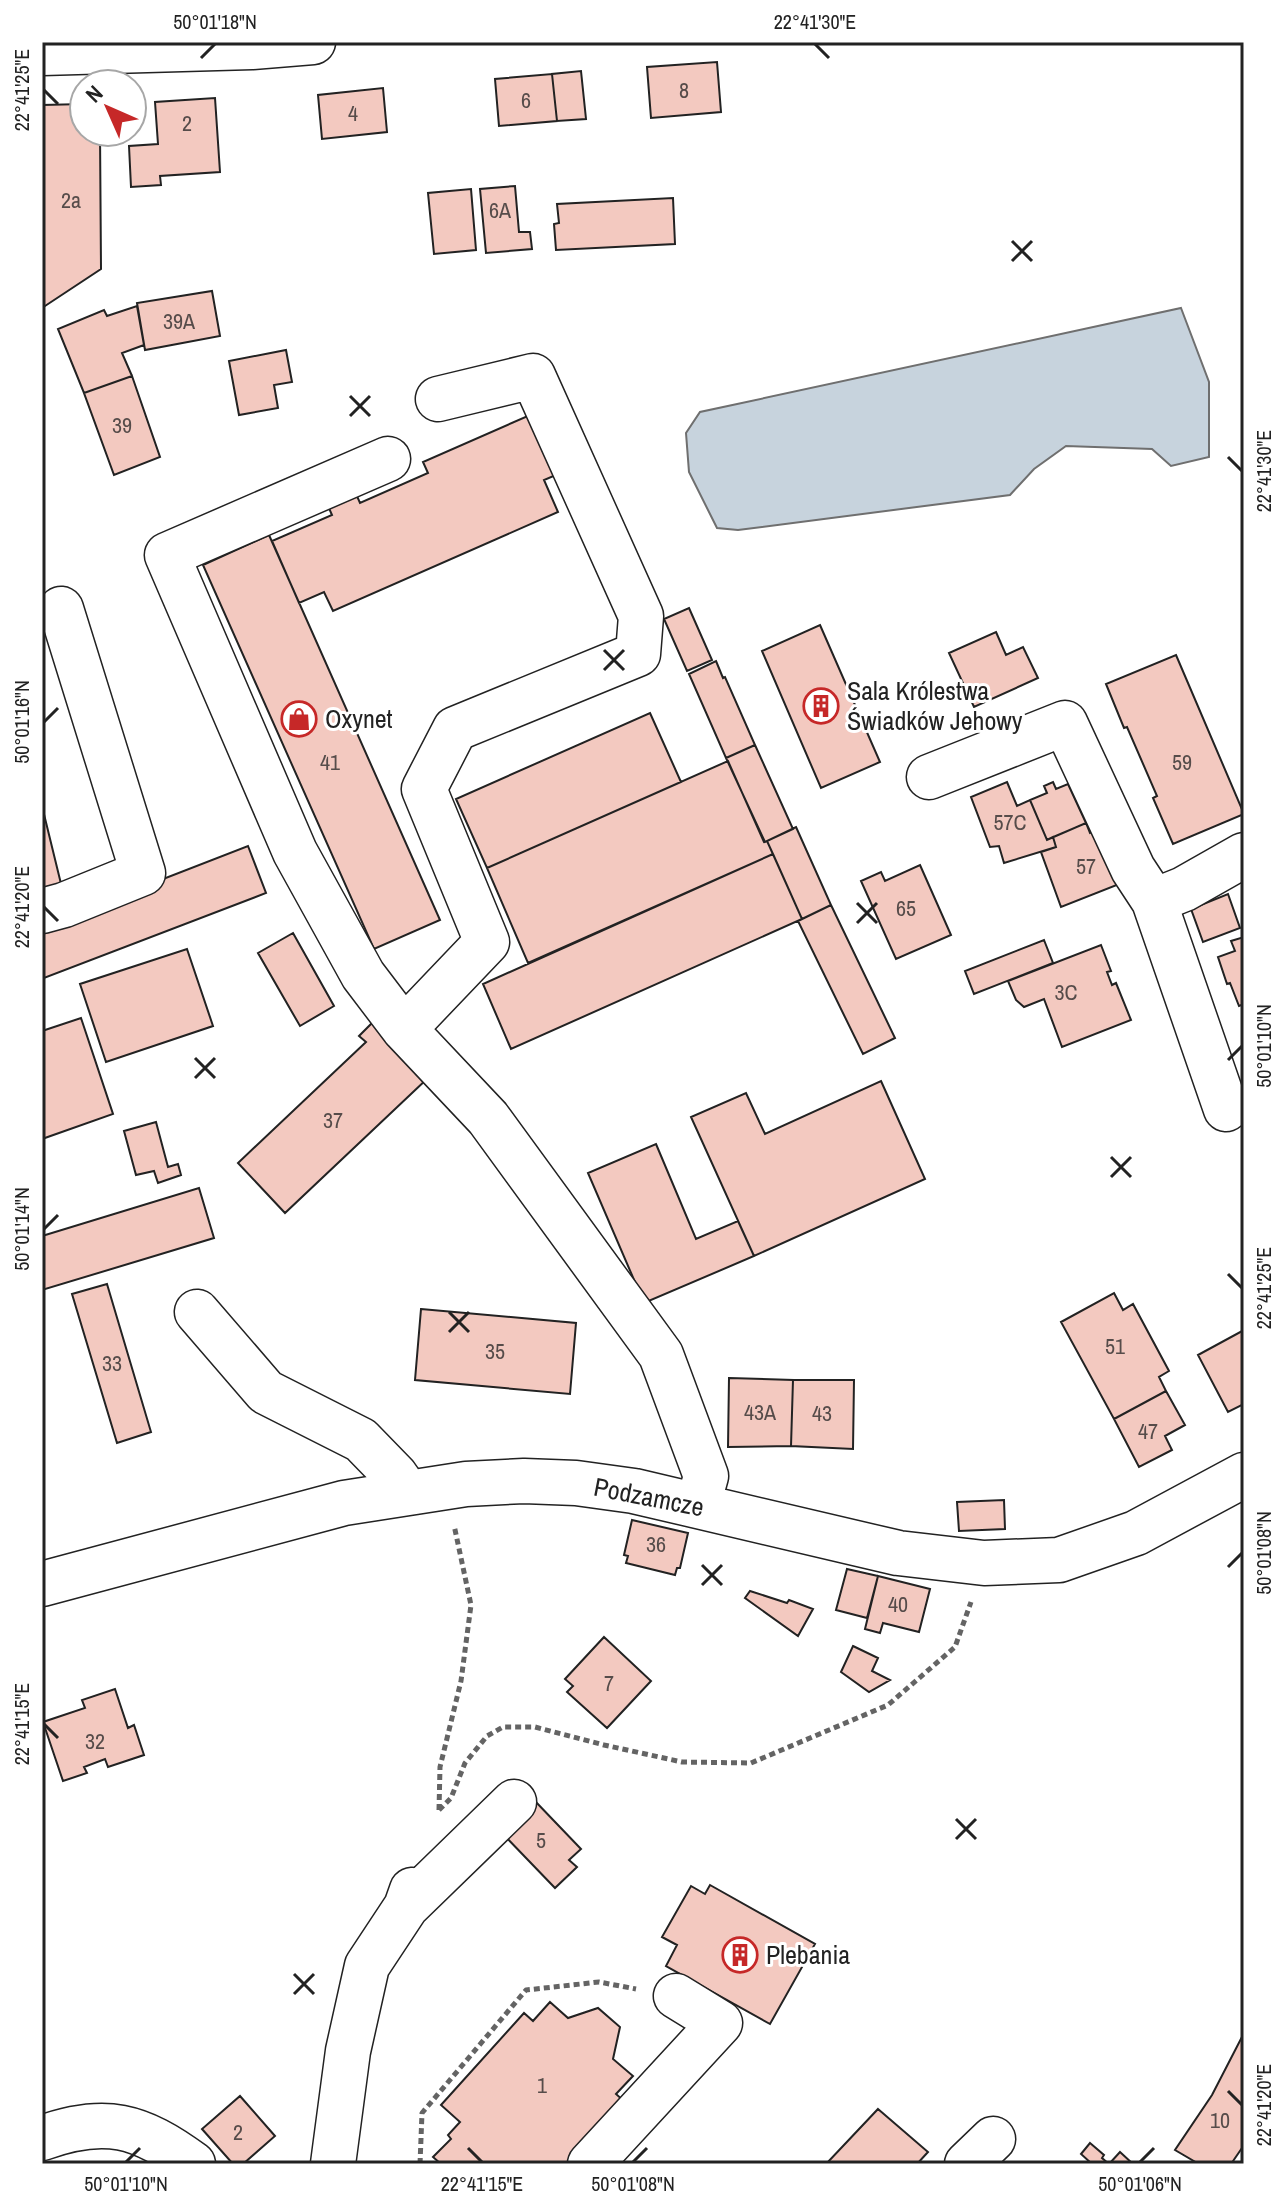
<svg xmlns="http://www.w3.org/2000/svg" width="1286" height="2206" viewBox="0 0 1286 2206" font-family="'Archivo Narrow',sans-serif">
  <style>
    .water { fill: #c7d3dd; stroke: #6f6f6f; stroke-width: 2 }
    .building { fill: #f3c9c0; stroke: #222; stroke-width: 2 }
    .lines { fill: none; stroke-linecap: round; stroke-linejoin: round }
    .minor-casing { stroke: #222; stroke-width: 47 }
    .path { stroke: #646464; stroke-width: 5; stroke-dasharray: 6 4; stroke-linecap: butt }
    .minor { stroke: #fff; stroke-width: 44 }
    .ticks { fill: none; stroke: #222; stroke-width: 3 }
    .labels { text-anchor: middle; stroke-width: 6; stroke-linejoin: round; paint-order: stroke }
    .number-label { font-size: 22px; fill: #564c4a }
    .poi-label { font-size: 26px; fill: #222; stroke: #fff; text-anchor: start }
    .street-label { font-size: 26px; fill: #222; stroke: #fff }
    .neatline { fill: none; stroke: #222; stroke-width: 3 }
    .ticks-label { font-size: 20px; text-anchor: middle; fill: #222 }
  </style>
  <rect width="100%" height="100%" fill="#fff"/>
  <path class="water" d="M1181,308L1209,382V457L1171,466L1152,449L1066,446L1034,469L1010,495L738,530L717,528L689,472L686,433L700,412Z"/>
  <path class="building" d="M717,62L721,112L651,118L647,67Z
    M581,71L586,119L557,121L552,74Z
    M552,74L557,121L499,126L495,79Z
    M383,88L387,132L322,139L318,95Z
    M215,98L220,172L160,176L161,185L131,187L129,146L158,144L155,102Z
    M84,104V132H100L101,269L42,308V105Z
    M515,186L519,232H530L532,249L486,253L480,189Z
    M471,189L476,250L434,254L428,193Z
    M673,198L675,244L556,250L554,224L559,223L557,204Z
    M212,291L220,336L145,350L137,303Z
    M137,306L144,345L122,353L132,376L84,393L58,329L104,310L107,316Z
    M286,350L292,382L274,385L278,408L239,415L229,361Z
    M132,376L160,457L114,475L84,393Z
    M530,415L556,475L544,480L558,512L333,611L324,592L299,603L272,541L332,515L325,499L353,487L360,503L428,473L423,462Z
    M269,535L440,920L374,949L203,565Z
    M689,608L712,660L687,671L664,619Z
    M820,625L880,762L821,788L762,651Z
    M996,632L1006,655L1023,647L1038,678L974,707L949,653Z
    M1176,655L1244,814L1173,844L1153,798L1157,796L1127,727L1124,728L1106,684Z
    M716,661L723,678L725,677L755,745L726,758L689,674Z
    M650,713L681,782L487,868L456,799Z
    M755,745L793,829L765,842L726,758Z
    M728,761L764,842L767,841L773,854L528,963L487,868Z
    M1007,782L1017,806L1030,800L1047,840L1053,837L1056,847L1004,863L999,846L990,847L971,797Z
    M1053,782L1056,789L1068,784L1086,823L1047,840L1030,800L1047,793L1044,786Z
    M42,806L63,892L42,897Z
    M1086,823L1090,833L1108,825L1132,879L1061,907L1041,852L1056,847L1053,837Z
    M796,827L831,905L802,919L767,841Z
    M248,846L266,893L44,978L42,972V926Z
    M773,854L802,919L511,1049L483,984Z
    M920,865L951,935L896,959L861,881L881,872L885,881Z
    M1228,894L1240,928L1203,942L1191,909Z
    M831,905L895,1038L863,1054L798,921Z
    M293,933L334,1006L300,1026L258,953Z
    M1244,937V1004L1239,1006L1230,983L1227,984L1218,957L1235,951L1231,941Z
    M1044,940L1053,963L974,994L965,971Z
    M1101,945L1111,971L1107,972L1112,985L1116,983L1131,1020L1062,1047L1044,999L1024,1007L1016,1000L1008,981Z
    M187,949L213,1026L106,1062L80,984Z
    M81,1018L113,1114L42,1139V1031Z
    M372,1023L429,1077L285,1213L238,1163L366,1042L359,1036Z
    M881,1081L925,1179L754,1256L691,1117L746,1093L765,1134Z
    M156,1122L168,1167L178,1164L181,1175L158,1183L154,1171L136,1175L124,1131Z
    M656,1144L696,1239L738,1221L754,1256L644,1303L588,1173Z
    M199,1188L214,1238L42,1290V1236Z
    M107,1284L151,1432L117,1443L72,1294Z
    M1114,1293L1123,1310L1133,1304L1169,1371L1159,1377L1166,1391L1114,1419L1061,1322Z
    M421,1309L576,1323L570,1394L415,1380Z
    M1244,1330V1404L1228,1412L1198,1355Z
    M729,1378L793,1380L791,1446L728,1447Z
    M793,1380H854L853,1449L791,1446Z
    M1166,1391L1185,1425L1165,1436L1172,1450L1139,1467L1114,1419Z
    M1004,1500L1005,1529L959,1531L957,1502Z
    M632,1520L688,1533L680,1568H677L675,1575L626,1563L628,1556L624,1555Z
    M847,1569L878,1576L867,1618L836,1610Z
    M878,1576L930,1589L919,1632L883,1623L880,1633L865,1629Z
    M750,1591L787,1603L789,1600L813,1609L798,1636L745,1598Z
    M604,1637L651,1681L607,1728L567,1692L573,1686L565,1679Z
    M853,1646L878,1658L872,1671L890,1680L869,1692L841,1672Z
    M115,1689L128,1728L134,1725L144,1755L108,1767L105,1759L84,1767L87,1773L63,1781L43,1722L85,1708L82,1700Z
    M534,1800L581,1849L569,1860L577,1867L555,1888L501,1832Z
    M710,1885L815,1944L770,2024L666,1966L677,1945L662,1937L691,1886L705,1894Z
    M550,2002L568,2018L598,2008L620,2027L613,2059L633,2076L616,2094L625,2102L570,2164H441L433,2157L451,2139L448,2135L460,2122L441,2105L524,2013L533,2021Z
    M1244,2033V2145L1231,2164H1199L1175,2150L1212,2095Z
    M240,2096L275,2136L243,2164H233L202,2129Z
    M878,2109L928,2152L917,2164H826Z
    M1090,2143L1104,2155L1102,2158L1109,2164H1092L1081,2154Z
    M1120,2152L1133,2164H1109Z"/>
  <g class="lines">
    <defs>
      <path id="minor" d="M42,53L252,47L313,42
        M388,459L167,555L295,852L363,975L404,1029L488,1118L661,1355L706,1476L698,1505
        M929,777L1065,723L1133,869L1154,901L1184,889L1244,855
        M1154,901L1226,1109
        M42,911L64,905L143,873L61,609
        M404,1029L487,942L424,789L455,729L638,654L641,616L533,376L438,399
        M197,1312L266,1392L361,1440L395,1475L407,1492
        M42,1584L344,1503L466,1484L524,1481L576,1483L634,1491L898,1553L984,1563L1059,1560L1136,1533L1244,1475
        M406,1907L514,1802
        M42,2138C105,2115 140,2125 193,2164
        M333,2164L348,2051L367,1966L406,1907L412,1890
        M590,2164L720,2023L676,1996
        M967,2164L993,2139"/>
    </defs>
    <use href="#minor" class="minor-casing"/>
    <path class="path" d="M439,1810L451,1798L465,1763L487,1736L503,1727H535L604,1745L682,1762L751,1763L888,1705L955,1647L971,1602
      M439,1810L440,1767L461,1681L471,1605L454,1525
      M420,2164L422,2113L526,1990L599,1982L636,1989"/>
    <use href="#minor" class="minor"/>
  </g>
  <path class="ticks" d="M815,44L829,58M201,58L215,44M44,90L58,104M1012,241L1032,261M1012,261L1032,241M350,396L370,416M350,416L370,396M1228,457L1242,471M604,650L624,670M604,670L624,650M44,722L58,708M857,903L877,923M44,907L58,921M857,923L877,903M195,1058L215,1078M1228,1060L1242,1046M195,1078L215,1058M1111,1157L1131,1177M1111,1177L1131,1157M44,1229L58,1215M1228,1274L1242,1288M449,1312L469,1332M449,1332L469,1312M702,1565L722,1585M1228,1567L1242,1553M702,1585L722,1565M44,1724L58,1738M956,1819L976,1839M956,1839L976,1819M294,1974L314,1994M294,1994L314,1974M1228,2091L1242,2105M468,2148L482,2162M126,2162L140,2148M633,2162L647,2148M1140,2162L1154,2148"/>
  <defs>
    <symbol id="building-ring" viewBox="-11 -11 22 22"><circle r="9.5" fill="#fff" stroke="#c62828" stroke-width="1.5"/><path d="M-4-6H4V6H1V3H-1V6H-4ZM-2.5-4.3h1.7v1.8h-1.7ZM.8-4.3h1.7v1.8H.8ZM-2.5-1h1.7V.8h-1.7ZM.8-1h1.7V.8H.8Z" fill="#c62828"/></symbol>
    <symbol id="shop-ring" viewBox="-11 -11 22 22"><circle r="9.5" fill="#fff" stroke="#c62828" stroke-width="1.5"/><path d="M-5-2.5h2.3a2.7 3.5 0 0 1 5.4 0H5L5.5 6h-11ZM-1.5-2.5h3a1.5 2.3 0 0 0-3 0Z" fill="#c62828"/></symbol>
  </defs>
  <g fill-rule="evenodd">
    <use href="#building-ring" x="801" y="686" width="40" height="40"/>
    <use href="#shop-ring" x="279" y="699" width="40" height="40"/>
    <use href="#building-ring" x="720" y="1935" width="40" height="40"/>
  </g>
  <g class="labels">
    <g class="number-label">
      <text x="684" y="98">8</text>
      <text x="526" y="108">6</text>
      <text x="353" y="121">4</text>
      <text x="187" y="131">2</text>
      <text x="71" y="208">2a</text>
      <text x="500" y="218">6A</text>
      <text x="179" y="329">39A</text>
      <text x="122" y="433">39</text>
      <text x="330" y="770">41</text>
      <text x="1182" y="770">59</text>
      <text x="1010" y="830">57C</text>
      <text x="1086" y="874">57</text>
      <text x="906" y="916">65</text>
      <text x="1066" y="1000">3C</text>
      <text x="333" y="1128">37</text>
      <text x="1115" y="1354">51</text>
      <text x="495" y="1359">35</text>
      <text x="112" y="1371">33</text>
      <text x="760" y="1420">43A</text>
      <text x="822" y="1421">43</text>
      <text x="1148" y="1439">47</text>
      <text x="656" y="1552">36</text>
      <text x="898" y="1612">40</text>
      <text x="609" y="1691">7</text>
      <text x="95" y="1749">32</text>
      <text x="541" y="1848">5</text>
      <text x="542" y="2093">1</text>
      <text x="1220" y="2128">10</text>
      <text x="238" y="2140">2</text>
    </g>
    <g class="poi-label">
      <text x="847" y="700">Sala Królestwa<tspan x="847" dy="30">Świadków Jehowy</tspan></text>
      <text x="325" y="728">Oxynet</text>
      <text x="766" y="1964">Plebania</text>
    </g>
    <g class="street-label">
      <text transform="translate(649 1497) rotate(11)" y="9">Podzamcze</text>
    </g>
  </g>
  <rect width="1286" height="2206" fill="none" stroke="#ffffff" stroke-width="88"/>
  <g transform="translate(108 108) rotate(315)"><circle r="38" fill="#ffffff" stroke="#a7a7a7" stroke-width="2"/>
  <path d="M0-6L14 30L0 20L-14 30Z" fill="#c62828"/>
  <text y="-12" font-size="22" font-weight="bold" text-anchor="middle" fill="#222222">N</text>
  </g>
  <rect x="44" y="44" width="1198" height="2118" class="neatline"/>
  <g class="ticks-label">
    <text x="215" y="29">50°01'18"N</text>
    <text x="815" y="29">22°41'30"E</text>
    <text transform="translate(22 90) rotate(-90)" y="7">22°41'25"E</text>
    <text transform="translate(1264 471) rotate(-90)" y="7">22°41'30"E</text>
    <text transform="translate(22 722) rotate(-90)" y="7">50°01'16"N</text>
    <text transform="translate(22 907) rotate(-90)" y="7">22°41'20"E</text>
    <text transform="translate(1264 1046) rotate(-90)" y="7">50°01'10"N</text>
    <text transform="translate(22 1229) rotate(-90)" y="7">50°01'14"N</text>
    <text transform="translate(1264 1288) rotate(-90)" y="7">22°41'25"E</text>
    <text transform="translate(1264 1553) rotate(-90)" y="7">50°01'08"N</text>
    <text transform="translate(22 1724) rotate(-90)" y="7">22°41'15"E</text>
    <text transform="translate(1264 2105) rotate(-90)" y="7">22°41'20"E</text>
    <text x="126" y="2191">50°01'10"N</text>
    <text x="482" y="2191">22°41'15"E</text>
    <text x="633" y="2191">50°01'08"N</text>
    <text x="1140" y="2191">50°01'06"N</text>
  </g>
</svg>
